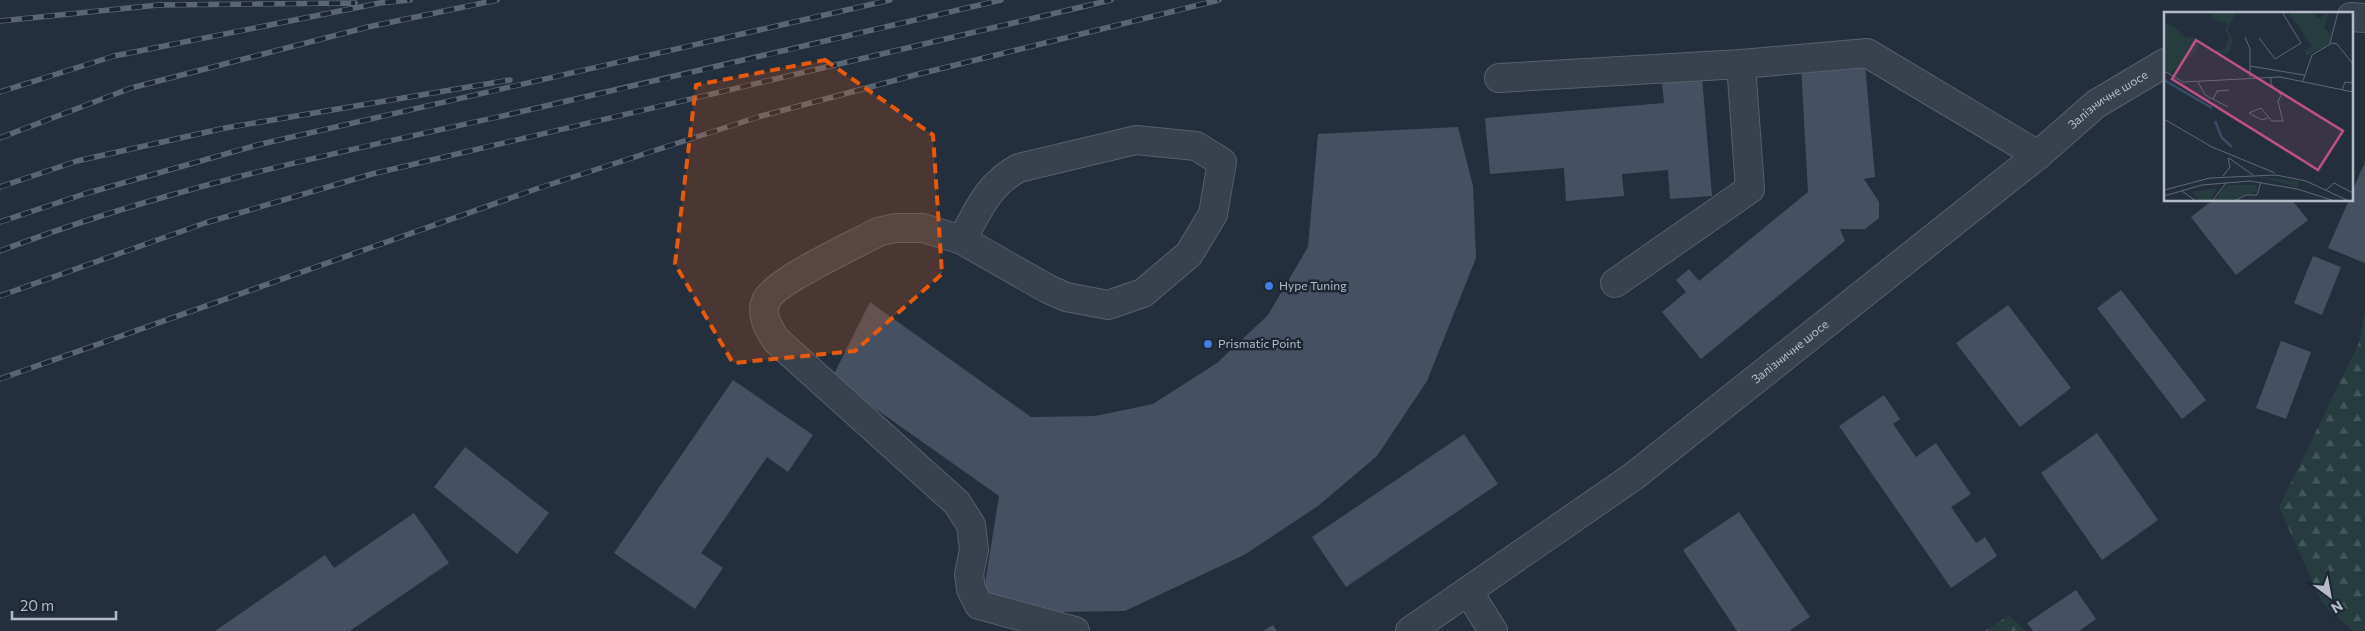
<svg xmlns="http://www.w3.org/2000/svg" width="2365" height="631" viewBox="0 0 2365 631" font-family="Commissioner,sans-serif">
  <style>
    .forest { fill: url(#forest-firs) }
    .building { fill: #455162 }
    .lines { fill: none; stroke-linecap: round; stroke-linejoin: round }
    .minor-casing { stroke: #565f6c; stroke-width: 30 }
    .minor { stroke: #38414e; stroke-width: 28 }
    .rail-casing { stroke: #5a6575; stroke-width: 5.5 }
    .rail { stroke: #1d2633; stroke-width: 4; stroke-dasharray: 11; stroke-linecap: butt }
    .marked { fill: #e8590c; fill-opacity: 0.2; stroke: #e8590c; stroke-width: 4; stroke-dasharray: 10 6; stroke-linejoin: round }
    .shop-dot { fill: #3f7fe0; stroke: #1d2633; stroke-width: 2 }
    .labels { text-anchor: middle; stroke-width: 5; stroke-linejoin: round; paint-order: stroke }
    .street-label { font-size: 12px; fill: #b4bcc9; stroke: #1d2633 }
    .poi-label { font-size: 12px; fill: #b4bcc9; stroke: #1d2633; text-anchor: start }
    .inset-river { fill: none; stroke: #394c67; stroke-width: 2.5 }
    .inset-road { fill: none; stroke: #5e6776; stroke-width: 1 }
    .view { fill: #bd5182; fill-opacity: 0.15; stroke: #bd5182; stroke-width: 2.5 }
    .inset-edge { fill: none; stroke: #b4bcc9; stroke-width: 2.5 }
  </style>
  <defs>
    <pattern id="forest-firs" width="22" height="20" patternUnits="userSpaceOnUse" patternTransform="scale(1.25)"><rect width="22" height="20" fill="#263c3f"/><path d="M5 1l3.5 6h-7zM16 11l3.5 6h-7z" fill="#435659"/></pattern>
  </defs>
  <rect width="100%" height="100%" fill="#242f3e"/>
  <path class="forest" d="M2365,310V631H2353L2322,603L2279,507L2359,343Z
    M2009,615L2026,631H1985Z"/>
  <path class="building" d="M1865,64L1875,177L1864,179L1879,202V218L1865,229H1840L1845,241L1701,359L1662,312L1686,292L1676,280L1689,269L1699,281L1808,192L1801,66Z
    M1702,77L1712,196L1670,199L1668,170L1622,174L1624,196L1566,201L1564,168L1490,174L1485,118L1664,103L1662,81Z
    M1458,127L1473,186L1476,258L1427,381L1377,456L1318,506L1244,555L1125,611L1058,612L983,596L999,496L832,378L870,302L1031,417L1095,416L1153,404L1217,363L1268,315L1308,247L1318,134Z
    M2365,162V263L2328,248L2349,200H2351V194Z
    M2213,200H2292L2308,220L2236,275L2191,217Z
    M2313,256L2341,267L2322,315L2294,303Z
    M2121,290L2206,400L2182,419L2097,308Z
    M2008,305L2071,388L2020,427L1956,343Z
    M2281,341L2311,352L2286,419L2256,408Z
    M733,380L813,435L788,472L767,457L701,553L723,568L695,609L614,553Z
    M1884,395L1900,419L1893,424L1916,457L1936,443L1971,494L1951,507L1976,543L1985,537L1997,556L1951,588L1839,426Z
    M2097,433L2158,520L2102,560L2041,473Z
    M1464,434L1498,484L1346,587L1312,537Z
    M465,447L549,513L517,554L434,487Z
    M1739,512L1810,617L1789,631H1737L1683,550Z
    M414,513L449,563L350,631H215L325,555L334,568Z
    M2076,590L2096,619L2079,631H2033L2027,623Z
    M1273,625L1277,631H1263Z"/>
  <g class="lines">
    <defs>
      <g id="minor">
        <path d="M2351,17L2365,18"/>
        <path d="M1499,78L1741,64"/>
        <path d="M962,240C977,212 989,183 1019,168L1136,140L1196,146L1222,162L1213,214L1189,254L1143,293L1108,305L1066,297L1048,289L962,240L923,228H895L878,232C857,244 774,281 766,301C760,315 769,329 776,340L957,503L971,525L974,550L969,574L971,589L979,605L1075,631"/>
        <path d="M1615,283L1750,189L1741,64L1867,53L2038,155"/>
        <path d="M1468,591L1493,631"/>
        <path id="s1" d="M1410,631L1634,476L2038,155L2096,104L2165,63"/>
      </g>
    </defs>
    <use href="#minor" class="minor-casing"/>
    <use href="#minor" class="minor"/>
    <defs>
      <path id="rail" d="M0,21L158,5L355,3
        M0,92L114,56L380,3L410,0
        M0,138L131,88L368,27L497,0
        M0,187L77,161L225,128L510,80
        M0,222L84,194L257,145L890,0
        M0,251C165,188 339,152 511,114C675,77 838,38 1001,0
        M0,296L205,223L372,174L1111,0
        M0,379L536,189L758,117L915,75L1219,0"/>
    </defs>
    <use href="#rail" class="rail-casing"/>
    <use href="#rail" class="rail"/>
  </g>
  <path class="marked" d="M825,60L933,135L942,274L855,351L733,363L675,264L696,85Z"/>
  <g class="shop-dot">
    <circle cx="1269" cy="286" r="5"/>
    <circle cx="1208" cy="344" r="5"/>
  </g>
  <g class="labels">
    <g class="street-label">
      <text dy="4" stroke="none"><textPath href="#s1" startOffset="878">Залізничне шосе</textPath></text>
      <text dy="4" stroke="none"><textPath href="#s1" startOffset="472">Залізничне шосе</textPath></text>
    </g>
    <g class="poi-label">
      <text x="1279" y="290">Hype Tuning</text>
      <text x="1218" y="348">Prismatic Point</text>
    </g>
  </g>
  <g transform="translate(2164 12)">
    <rect width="189" height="189" fill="#242f3e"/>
    <path d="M95,165L134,169L135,173L132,175ZM66,173H92L93,179L66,189H50L61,175ZM53,176L46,189H35L28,180Z" fill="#263c3f"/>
    <path d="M49,0H72L63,18L69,26L66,38L62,42H54L52,38L61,37L65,24L61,19L64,12L48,7ZM124,0H148L154,7L165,0L160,16L167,22L165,32L142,44L141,38L148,34ZM0,2L2,12L8,13L21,25L32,26L34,31L33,39L6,62L0,57Z" fill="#263c3f"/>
    <path class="inset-river" d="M0,68L48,96M51,109L58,126L68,135"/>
    <path class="inset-road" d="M81,25L86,37V65M95,26L111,47L137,31L118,0M166,31L174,0M86,54L140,63M0,59L19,70L116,65L189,80M139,69L148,43L168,31L173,32L189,52M34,70L41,83L49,87L53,79L65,78M178,78L181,70L189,71M49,87L64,95M104,106L98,108L85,101L97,96L108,109H119L114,90L117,83L107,72V65M0,107L48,135L111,161M65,146L89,163M59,164L66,155L64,146M0,178L46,166L112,163L142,169L185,189M162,178L170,171L189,181M18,179L32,189M0,184L38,173L86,169L133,177L171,189M48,189L63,170M70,189L82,183H93L97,170"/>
    <path class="view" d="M32,28L179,119L154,158L8,67Z"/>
    <rect width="189" height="189" class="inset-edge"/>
  </g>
  <g transform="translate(2330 596) rotate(148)" stroke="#1d2633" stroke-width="4" paint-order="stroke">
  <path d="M0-4L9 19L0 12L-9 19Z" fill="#b4bcc9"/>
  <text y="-8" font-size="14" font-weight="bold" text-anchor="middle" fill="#b4bcc9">N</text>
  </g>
  <path d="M12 611v8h104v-8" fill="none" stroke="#b4bcc9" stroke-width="2.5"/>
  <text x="20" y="611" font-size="15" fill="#b4bcc9" stroke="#1d2633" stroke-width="4" paint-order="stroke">20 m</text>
</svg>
